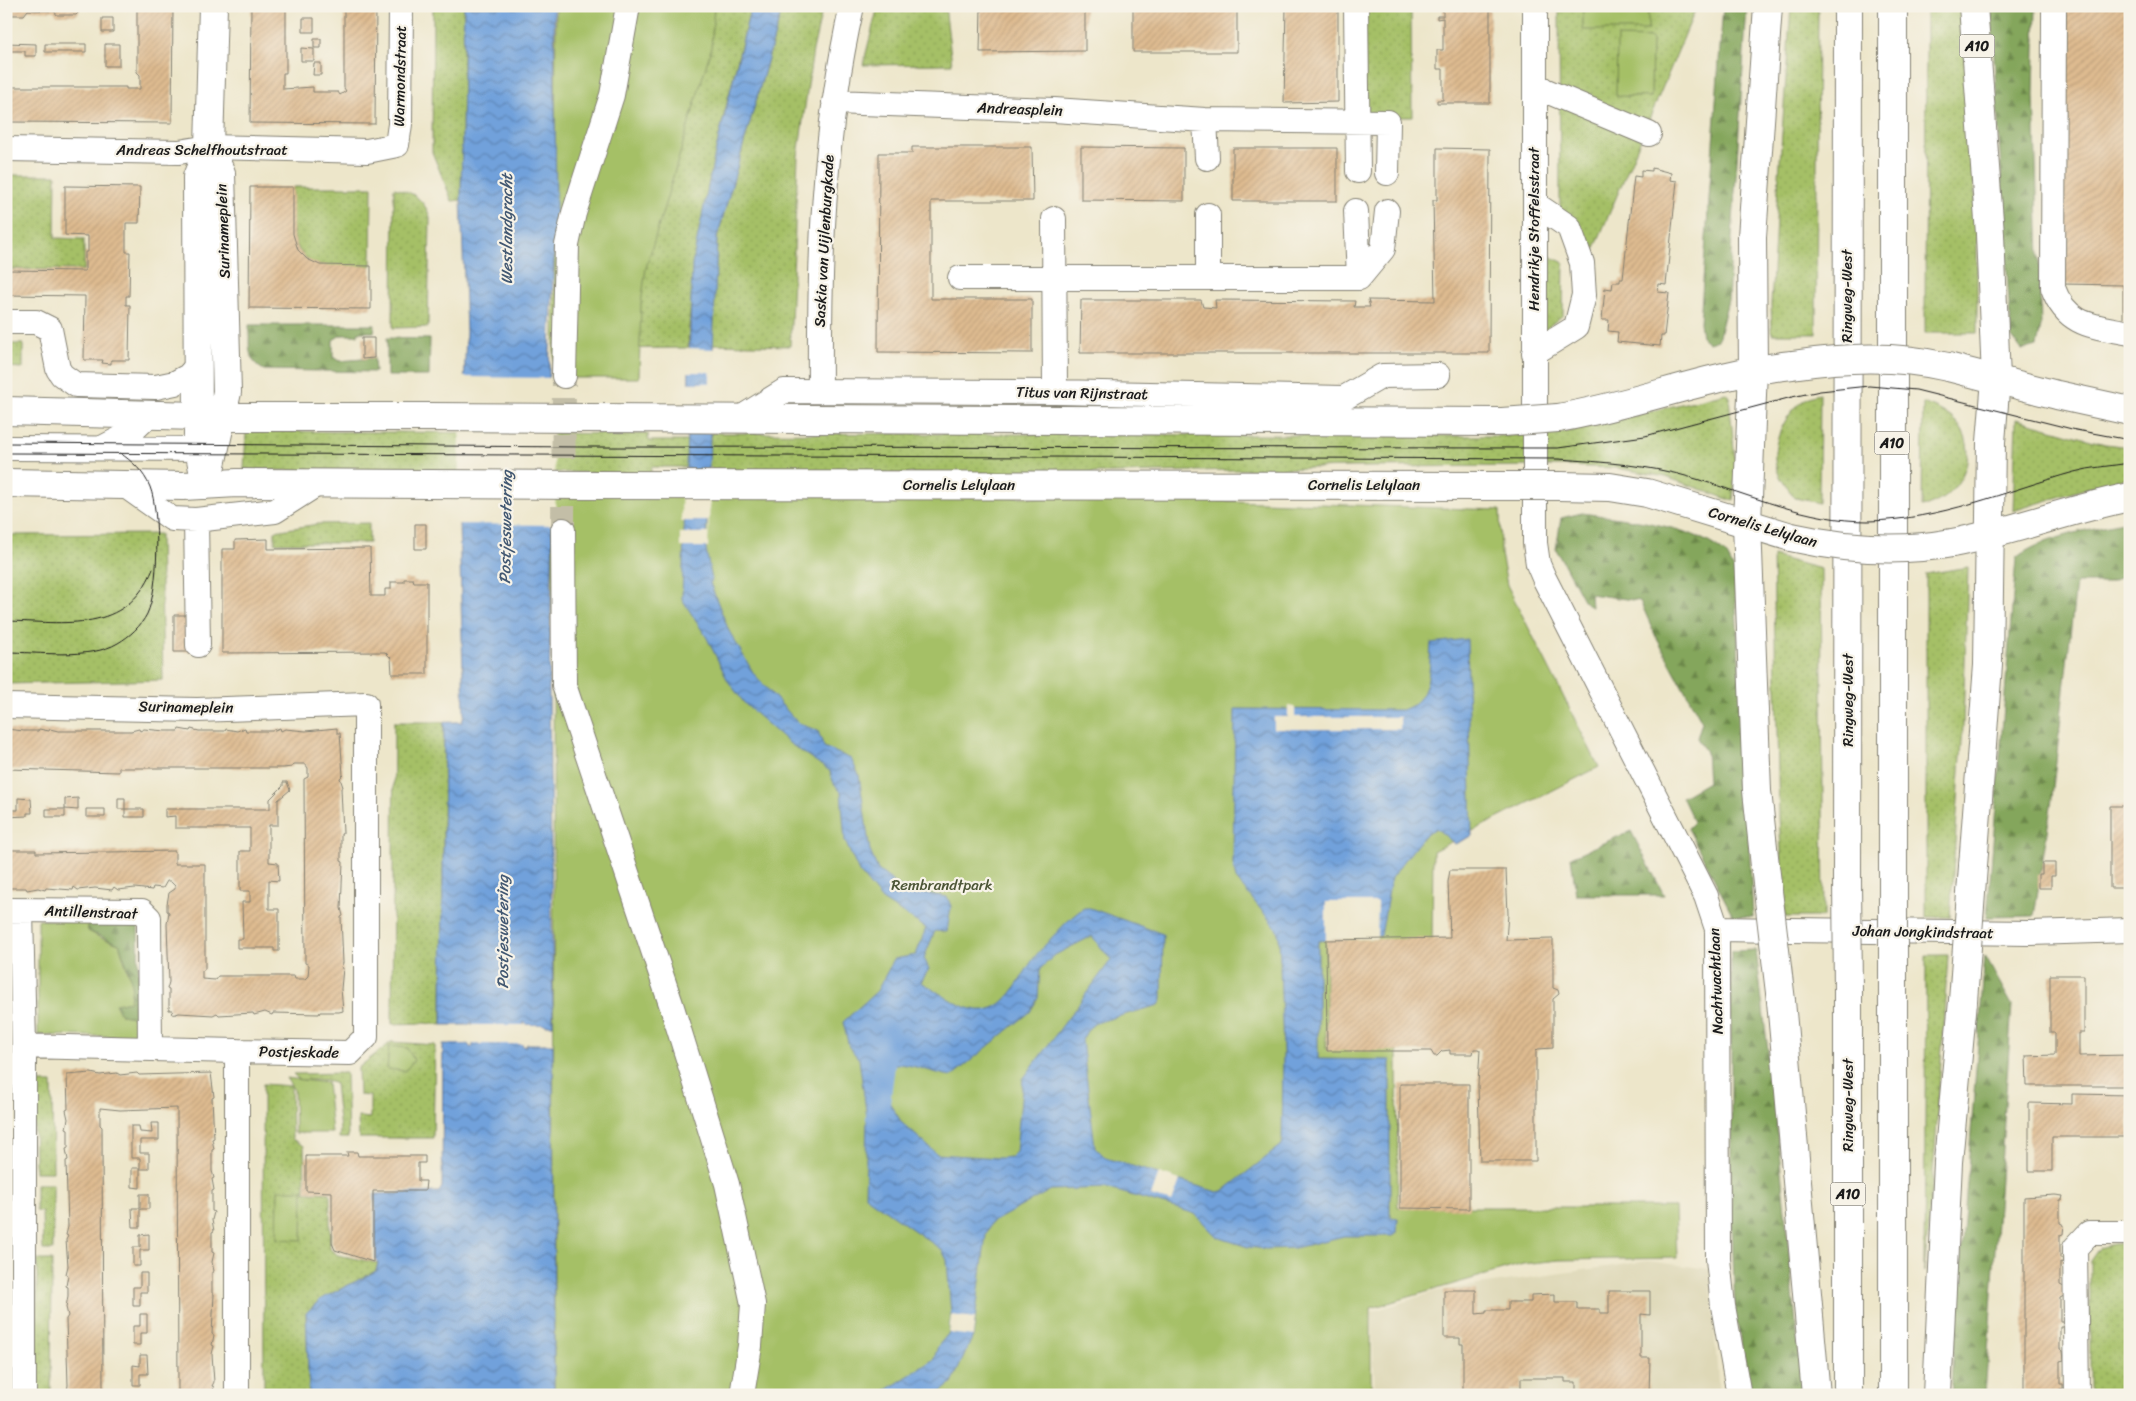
<svg xmlns="http://www.w3.org/2000/svg" width="2136" height="1401" viewBox="0 0 2136 1401" font-family="Sriracha,sans-serif">
  <style>
    .built { fill: #ded8b7 }
    .grass { fill: url(#grass-dots); stroke: #606e41 }
    .forest { fill: url(#forest-firs); stroke: #50613c }
    .park { fill: #a5c066; stroke: #606e41 }
    .water { fill: url(#water-waves); stroke: #465e7c; fill-rule: evenodd }
    .pier { fill: #ede6ca }
    .lines { fill: none; stroke-linecap: round; stroke-linejoin: round }
    .canal { stroke: #71a1db; stroke-width: 22 }
    .building { fill: url(#building-hatch) }
    .minor-tunnel { stroke: #c3bea7; stroke-width: 24; stroke-dasharray: 24 12; stroke-linecap: butt }
    .minor-casing { stroke: #848173; stroke-width: 26 }
    .major-casing { stroke: #848173; stroke-width: 30 }
    .highway-casing { stroke: #848173; stroke-width: 30 }
    .minor { stroke: #fff; stroke-width: 24 }
    .major { stroke: #fff; stroke-width: 28 }
    .highway { stroke: #fff; stroke-width: 28 }
    .tram { stroke: #1c1c1c; stroke-width: 1 }
    .major-bridge-casing { stroke: #848173; stroke-width: 30; stroke-linecap: butt }
    .highway-bridge-casing { stroke: #848173; stroke-width: 30; stroke-linecap: butt }
    .major-bridge { stroke: #fff; stroke-width: 28 }
    .highway-bridge { stroke: #fff; stroke-width: 28 }
    .labels { text-anchor: middle; stroke-width: 4.5; stroke-linejoin: round; paint-order: stroke }
    .shield { fill: #f7f3e8; stroke: #5e5c59; stroke-width: 1 }
    .shield-label { font-size: 14px; font-weight: bold; fill: #1c1c1c }
    .street-label { font-size: 15px; fill: #1c1c1c; stroke: #f7f3e8 }
    .park-label { font-size: 15px; fill: #4c5536; stroke: #f7f3e8 }
    .water-label { font-size: 16px; font-style: italic; fill: #425872; stroke: #f7f3e8 }
  </style>
  <defs>
    <pattern id="grass-dots" width="8" height="8" patternUnits="userSpaceOnUse" patternTransform="scale(1.25)"><rect width="8" height="8" fill="#a5c066"/><path d="M2 2h.1M6 6h.1" fill="none" stroke="#8da458" stroke-width="1.8" stroke-linecap="round"/></pattern>
    <pattern id="forest-firs" width="22" height="20" patternUnits="userSpaceOnUse" patternTransform="scale(1.25)"><rect width="22" height="20" fill="#84a65b"/><path d="M5 1l3.5 6h-7zM16 11l3.5 6h-7z" fill="#6b864a"/></pattern>
    <pattern id="water-waves" width="16" height="10" patternUnits="userSpaceOnUse" patternTransform="scale(1.25)"><rect width="16" height="10" fill="#71a1db"/><path d="M0 5q4-4 8 0t8 0" fill="none" stroke="#5c82b1"/></pattern>
    <pattern id="building-hatch" width="6" height="6" patternUnits="userSpaceOnUse" patternTransform="scale(1.25)"><rect width="6" height="6" fill="#debb90"/><path d="M-1 1l2-2M0 6l6-6M5 7l2-2" fill="none" stroke="#bea07c"/></pattern>
  </defs>
  <rect width="100%" height="100%" fill="#f7f3e8"/>
  <filter id="ink" filterUnits="userSpaceOnUse"><feTurbulence type="fractalNoise" baseFrequency=".02" numOctaves="2"/><feDisplacementMap in="SourceGraphic" scale="10" xChannelSelector="R" yChannelSelector="G"/><feConvolveMatrix kernelMatrix="1 2 1 2 8 2 1 2 1" color-interpolation-filters="sRGB"/></filter>
  <filter id="wash" filterUnits="userSpaceOnUse"><feTurbulence type="fractalNoise" baseFrequency=".0096" numOctaves="4" result="noise"/><feDisplacementMap in="SourceGraphic" scale="20" xChannelSelector="R" yChannelSelector="G"/><feGaussianBlur stdDeviation="1.12" result="paint"/><feColorMatrix in="noise" values="0 0 0 0 0 0 0 0 0 0 0 0 0 0 0 0 0 1.4 0 .05"/><feComposite in="paint" operator="in"/></filter>
  <g filter="url(#wash)">
    <rect width="100%" height="100%" fill="#ede6ca"/>
    <path class="built" d="M1648,1261L1710,1269L1719,1395H1375L1372,1312L1437,1291Z"/>
    <path class="grass" d="M433,6H464L461,200L452,201L432,152Z
      M682,6H751C723,119 692,232 688,348L585,349Z
      M783,6H823L813,50L798,156L790,346L712,344L717,238Z
      M878,6H945L952,64L863,65Z
      M1364,6H1411L1412,117H1364Z
      M1559,6H1697L1591,257L1560,210Z
      M1791,6H1818L1816,334H1772L1771,304L1777,204Z
      M1926,6H1963L1977,225V333H1925Z
      M6,175H56L55,238L84,239V270L6,269Z
      M293,187H372L371,266C355,266 335,269 320,265C285,256 293,214 293,187Z
      M394,188C413,192 423,198 430,217L428,327L393,328Z
      M1533,248L1564,263L1563,315L1532,340Z
      M6,344H23V368L6,367Z
      M1726,393L1729,397L1736,470L1733,501L1666,477L1617,468L1566,466L1351,467L1118,473L712,474V467H651V473L244,470L246,431L648,434L649,441H710L711,433L1505,436L1567,432Z
      M1820,394L1819,503L1795,498C1786,486 1776,475 1775,460C1773,435 1793,397 1820,394Z
      M1923,403C1939,409 1955,416 1963,432C1979,463 1953,502 1922,507Z
      M2016,419L2105,444L2130,447V477L2081,490L2013,511Z
      M369,523V543H275V531L318,524Z
      M160,534L163,680L6,684V535Z
      M1773,556L1821,569L1824,917H1785L1779,816Z
      M1968,567L1963,727L1950,917H1926V574Z
      M394,722H444L442,1025L425,1023L392,1024Z
      M1926,955H1948L1935,1150L1924,1272Z
      M391,1042L435,1045L433,1138H359L358,1117L370,1118V1096L359,1095L358,1068Z
      M346,1073L348,1138H339L340,1130L335,1084L326,1080H299L293,1074Z
      M34,1083H52L53,1172H35Z
      M263,1084L291,1086L292,1139L304,1146L305,1192L330,1193V1249L338,1255L378,1263L376,1271L321,1299L306,1313L309,1395H264Z
      M36,1184H53V1250H43L42,1212L36,1211Z
      M2114,1244H2130V1395H2090V1261L2099,1248Z
      M37,1260H52L51,1395H37Z"/>
    <path class="forest" d="M1723,6H1747L1728,300L1718,340L1709,343L1702,337L1700,322Z
      M1991,6H2036L2034,95L2041,326L2037,346L2022,350L2011,336Z
      M249,325H375L374,332H358V335H341L333,340V357L339,361L374,358L375,372L264,370C245,360 250,344 249,325Z
      M387,338L430,339L429,376H387Z
      M1582,513C1624,519 1689,524 1722,551C1728,555 1731,564 1734,570L1753,917L1733,916L1688,828L1694,822L1682,797L1708,782L1706,752L1697,738L1702,722L1656,637L1640,601L1590,594L1591,608L1583,600L1556,549L1561,518Z
      M2130,520V574L2106,583H2076L2051,806L2034,916L1987,917L2016,558C2041,537 2098,528 2130,520Z
      M1631,831L1664,895H1576L1571,857Z
      M87,920L138,921L139,1018L121,1015L115,1004L129,972L119,944L88,931Z
      M1756,950L1775,1110L1803,1395H1752L1735,1315L1731,1193V951Z
      M1985,956L2012,1005L1985,1395H1950Z"/>
    <path class="park" d="M556,6H714L711,49L646,268L641,304L639,378H554Z
      M1583,6H1648V30H1583Z
      M1617,37L1652,38L1651,97L1616,96Z
      M553,492L1141,498L1500,510L1501,554L1507,585L1599,767L1433,851L1432,945H1326V1049H1397L1398,1207H1675L1677,1258L1559,1260L1523,1264L1371,1308V1395H554Z
      M38,920H87L88,931L101,938L119,944L132,984L130,1001L115,1004L121,1015L139,1018V1037L38,1035Z
      M389,1046L407,1048L414,1060L405,1071L387,1069Z
      M286,1078L327,1083L332,1133H295L294,1090Z
      M278,1190H303L302,1240L277,1239Z"/>
    <path class="water" d="M464,6H554L556,206L549,372L553,523L549,689L553,1025H527L524,1022L522,1045L525,1047L527,1044H553L554,1395H309L306,1313L321,1299L376,1271L378,1263L376,1259L375,1194L439,1192L442,1187L443,1044H468L471,1048L473,1046L472,1022L468,1025H442L444,722H462L464,715L459,523L466,332L461,200Z
      M751,6H783L717,238L706,550L712,580L710,583L729,631L754,674L798,723L818,731L824,747L851,759L859,775L870,851L878,870L903,889L947,897L951,906L947,932L935,931L924,958L929,969L921,982C935,990 957,1006 972,1009C1007,1018 1020,975 1037,954C1049,941 1069,917 1084,908H1090L1163,934L1162,1000L1159,1005L1095,1023L1088,1029L1082,1040L1095,1147L1106,1158L1217,1192L1223,1191L1282,1145L1283,1051L1279,936L1276,928L1236,879L1233,864L1235,709L1401,710C1432,703 1429,668 1431,643L1467,639L1472,836L1455,844L1436,828L1423,837L1391,878L1381,936L1318,941V1059L1390,1060V1217L1398,1218L1397,1233L1392,1236H1344L1295,1248L1266,1249L1248,1247L1217,1237L1195,1214L1186,1211L1106,1188L1051,1190L991,1223L986,1235L973,1336L952,1383L937,1395H879L934,1359L938,1346L949,1333L951,1315L947,1260L942,1250L865,1196L867,1118L859,1059L849,1047L843,1022L877,991L894,959L916,955L926,928L882,900L859,872L845,841L841,792L833,782L830,771L789,743L745,704L728,681L707,638L682,599L692,265L713,162ZM1092,936L1111,960L1023,1079L1016,1152L1011,1157L1000,1158L937,1154L902,1123L873,1076C886,1050 930,1074 952,1076L1030,1012L1038,998L1040,970L1043,966L1055,955Z"/>
    <path class="pier" d="M686,348L714,349L712,432H683L685,383H710V372H685Z
      M462,377L552,378L556,525L457,524Z
      M682,472H711L708,547H680V533H708V521H681Z
      M1288,706L1295,707V717H1400V729H1274V717H1288Z
      M1326,902H1378L1377,939L1326,940Z
      M471,1025H545V1028L525,1026V1044H450V1041L471,1044Z
      M1159,1173L1180,1180L1172,1202L1151,1196Z
      M951,1315L975,1318L973,1336L949,1333Z"/>
    <g class="lines">
      <path class="canal" d="M877,1117L886,1050L890,1036"/>
    </g>
    <g id="blocks">
      <path class="building" d="M6,6H79V12L76,15H57L54,11L28,10L24,15H6Z
        M137,6H173L172,123L6,122V87H126V89H140V75L137,72Z
        M251,6H286V73H283V89L313,87V92H338L340,95L346,91L344,88V6H376L375,124L250,123Z
        M981,6H1085V51L980,52Z
        M1133,6H1237V52H1133Z
        M1286,6H1338V102L1284,103Z
        M1443,6H1490V103H1437V100H1443V69H1437V50H1443V18L1437,19V16H1443Z
        M2061,6H2130V323H2123V285L2061,284Z
        M102,18H113V32H102Z
        M303,18H314V32H303Z
        M314,39H321V48H314Z
        M6,43L36,44V56H25V51H6Z
        M45,44H86V52H45Z
        M105,44H119V66H105Z
        M301,48L314,49V61H301Z
        M314,63H321V75H313Z
        M912,147H1032L1033,201H931V299H1032V353L878,352L879,153H912Z
        M1081,147L1184,148V201L1081,200Z
        M1233,148H1337V201H1233Z
        M1437,148L1490,149L1489,353H1080L1081,300H1201L1203,307L1216,308L1215,300L1355,301L1354,307H1370L1368,300L1435,301L1433,200H1437Z
        M1652,168L1671,173L1670,180L1677,181L1666,285L1659,284L1658,292L1669,293L1664,336H1661L1660,346L1617,342L1618,332L1608,331L1609,320H1602L1605,288L1612,289L1613,282H1620V279H1623L1634,176L1641,177V170L1652,171Z
        M65,186L140,187L139,223H126V252H130L129,296H126V305H130L129,360H111V364L102,363L103,360H84L85,296L6,295V270L85,271V252H88V236L65,235Z
        M250,187H293V234L298,250L307,259L320,265L371,266V309L249,308Z
        M362,338H374V358L362,359Z
        M415,524H426V549H415Z
        M268,539V549L370,548L371,596H385V589H391V582H404V579H413L414,582H427V674H392L391,658L385,652L222,653V549H235V540Z
        M174,615H192L193,652H174Z
        M245,728L246,731H272L280,728L281,731L285,729L306,731L337,728V733H340L343,775L340,778L343,787L341,788L343,833L341,834V861L343,862L341,908L343,916L341,917L343,963L341,967L343,968L341,989L343,1011L339,1012H320L319,1014L273,1013L272,1015L265,1012L254,1015L253,1013L219,1015L217,1013L213,1015L179,1013L173,1015L172,1010H169V990L167,989L169,982L167,924L169,912L167,911V904L169,893L175,889V886L170,881H167L163,888L153,887L152,890L135,888L118,890L114,887L112,890L95,888L78,890L74,887L73,890L46,888L45,890L38,888L27,890L26,888H6V850H36V853L175,851V864H205V969L202,971V979L215,980L218,976H294L295,979H305L308,976L309,965L305,963L304,779L308,777V768L305,764H293L292,767L283,768H119V772L6,769V729L24,731H38L39,729L49,731L50,729L58,731H131L139,729L140,731L144,729L165,731H178L179,729L190,731L191,729L199,731H225L226,729L237,731Z
        M283,782H287L290,790L278,800V825H269V862L278,863L279,881L269,880V909H279V951H274V948H237V939H243L242,902H250V891H240V851H250V828H175V816L165,817V809H270V799L283,786Z
        M18,798L31,799L32,813H27V816L6,817V810H18Z
        M78,798V810L65,809V817H46V809H65V799Z
        M118,798H125V809H118Z
        M2110,806H2130V888H2110Z
        M86,809H105V817H86Z
        M125,809H144V817H125Z
        M2042,863H2055V876H2051V888H2038V874H2042Z
        M1450,870H1506L1508,914L1506,940L1553,939V988L1558,990L1559,994L1553,999V1048L1538,1049L1536,1051V1161H1480L1478,1084L1480,1050L1478,1049H1474L1473,1054H1450V1050L1442,1051L1437,1056H1434L1431,1051H1327L1326,940L1450,938L1448,882Z
        M2050,975H2084V1033H2079V1056L2130,1055V1086H2027L2026,1056L2055,1055V1033H2050Z
        M91,1073L100,1075L117,1073L120,1075L137,1073L139,1075L211,1073L214,1097L212,1098L214,1138L212,1139L214,1149L212,1150V1171L214,1178L212,1179L214,1190L212,1191V1211L214,1212L212,1220L214,1231L212,1232V1252L214,1253L212,1262L214,1271L212,1272V1293L214,1294L212,1334L214,1335L212,1345L214,1346L212,1354L214,1382L212,1386L214,1387L212,1395H178L177,1108L120,1110L100,1108V1125L102,1127L103,1395H68L67,1392L68,1385L66,1319L68,1316L66,1307L68,1296V1287L66,1286L68,1275L66,1274L68,1266L66,1240L68,1236L66,1235L68,1227L66,1161L68,1160L66,1149L68,1148V1129L66,1128L68,1119L66,1110L68,1109L67,1075Z
        M1400,1084H1469V1209L1400,1208Z
        M2072,1094L2130,1095L2129,1137H2052V1171H2029V1103L2072,1104Z
        M151,1123H159V1140H140V1153H149V1169H140V1158H131V1126H139L140,1132L152,1133Z
        M347,1152H357L358,1156H425V1163H418V1181H426L425,1191H373V1262L335,1250L332,1243V1192L306,1191V1156H348Z
        M132,1168H140V1188L132,1187Z
        M140,1194H149V1209H140V1227H133L132,1208H140Z
        M2055,1195L2063,1196L2062,1200H2060V1223L2064,1225L2063,1234L2060,1235V1258H2063L2062,1263L2060,1262V1285L2064,1287V1296L2060,1298V1321H2063V1326H2060V1349L2063,1351L2064,1360L2060,1361V1384H2063V1389H2060V1395H2024V1197Z
        M149,1234V1250H140V1266H133V1247H140V1235Z
        M140,1273H147V1292H140V1306H133V1287H140Z
        M1444,1290H1476V1314L1486,1313V1310H1508V1302H1531V1295L1555,1294V1302H1577V1309H1600V1313H1609V1291H1650V1315L1641,1314V1358H1650L1649,1395H1576V1382H1565V1378H1521V1390H1510V1395H1463V1344H1460V1338H1444Z
        M140,1314H147V1333H140V1345H133V1326H140Z
        M140,1355H147L148,1374H140V1385H133V1365L140,1366Z"/>
    </g>
  </g>
  <g filter="url(#ink)">
    <use href="#blocks" fill-opacity="0" stroke="#848173" stroke-width="1"/>
    <g class="lines">
      <path class="minor-tunnel" d="M563,530L564,376"/>
      <defs>
        <path id="minor" d="M1356,6L1358,171
          M1535,6V543L1538,564L1544,578L1706,896L1717,929L1718,1259L1723,1306L1739,1395
          M2054,6L2053,288C2067,327 2095,326 2130,333
          M1535,83L1544,90L1649,134
          M834,102L1054,110L1205,120L1388,122L1387,173
          M1205,120L1207,158
          M6,149L179,152L209,147L367,151L397,145L400,124L401,6
          M1356,211L1359,278
          M1054,219L1055,392
          M1208,277V215
          M960,278H1359L1383,249L1387,211
          M6,322H36L50,329L58,369L62,375L76,385L156,387L175,383L188,376L198,365
          M1534,353L1576,327L1584,295L1582,263L1569,227L1535,204
          M564,376L567,245L574,213L612,95L628,6
          M820,390C819,261 823,133 852,6
          M739,419L784,391L1055,392L1344,398L1382,376L1438,375
          M6,448L215,449
          M102,448L129,434L150,414
          M124,485L172,519L196,520L275,511L319,483
          M196,520L198,645
          M563,530L564,685L671,1004L727,1184L753,1304L750,1346L742,1395
          M6,706L197,710L366,704V1037L350,1053L237,1051V1395
          M7,910L142,911L149,918L150,1049
          M21,911L24,1046V1395
          M1717,929L2030,933L2130,930
          M24,1046L237,1051
          M2077,1395L2075,1248L2089,1233H2130"/>
        <path id="major" d="M1948,367L2057,395L2130,411
          M6,411L236,417H429
          M584,418L1502,422
          M1558,418C1637,405 1712,373 1792,365
          M209,474L227,392L221,173L209,147
          M6,483L183,486L237,483L429,484
          M206,485L198,444L197,177L209,147L213,6
          M583,485L1502,486
          M1558,486L1610,487L1647,493L1791,537
          M1952,543C2012,532 2069,509 2130,497"/>
        <path id="highway" d="M1893,6V879
          M1765,866L1757,791L1747,524L1753,369L1752,237L1768,6
          M1973,866L1988,665L1991,442L1996,379L1990,234L1973,6
          M1847,879L1848,6
          M1781,1001L1816,1395
          M1848,1395V993
          M1893,1395V993
          M1937,1395L1948,1162L1963,1001"/>
      </defs>
      <use href="#minor" class="minor-casing"/>
      <use href="#major" class="major-casing"/>
      <use href="#highway" class="highway-casing"/>
      <use href="#minor" class="minor"/>
      <use href="#major" class="major"/>
      <use href="#highway" class="highway"/>
      <path class="tram" d="M6,443L583,447L1558,448L1645,436L1792,397L1820,391L1869,386L1916,390L2076,430L2130,440
        M6,453L1558,459C1604,462 1649,465 1693,478C1751,495 1807,521 1868,521C1941,520 2005,491 2074,472C2092,467 2111,466 2130,463
        M6,621C65,622 126,635 153,569
        M6,652C38,652 90,660 118,643C130,636 141,626 147,614C159,589 160,512 150,487C144,472 132,461 120,453"/>
      <defs>
        <path id="major-bridge" d="M1792,365C1845,357 1896,355 1948,367
          M429,417L584,418
          M1502,422L1558,418
          M429,484L583,485
          M1502,486H1558
          M1791,537C1845,549 1897,553 1952,543"/>
        <path id="highway-bridge" d="M1765,866L1781,1001
          M1847,879L1848,993
          M1893,993V879
          M1963,1001L1973,866"/>
      </defs>
      <use href="#major-bridge" class="major-bridge-casing"/>
      <use href="#highway-bridge" class="highway-bridge-casing"/>
      <use href="#major-bridge" class="major-bridge"/>
      <use href="#highway-bridge" class="highway-bridge"/>
    </g>
  </g>
  <g class="labels">
    <g class="shield">
      <rect x="1959.5" y="34.5" width="35" height="23" rx="4"/>
      <rect x="1874.5" y="431.5" width="35" height="23" rx="4"/>
      <rect x="1830.5" y="1182.5" width="35" height="23" rx="4"/>
    </g>
    <g class="shield-label">
      <text x="1977" y="51">A10</text>
      <text x="1892" y="448">A10</text>
      <text x="1848" y="1199">A10</text>
    </g>
    <g class="street-label">
      <text transform="translate(400 76) rotate(-89)" y="5">Warmondstraat</text>
      <text transform="translate(1020 109) rotate(2)" y="5">Andreasplein</text>
      <text x="202" y="155">Andreas Schelfhoutstraat</text>
      <text transform="translate(1534 229) rotate(-90)" y="5">Hendrikje Stoffelsstraat</text>
      <text transform="translate(223 231) rotate(-92)" y="5">Surinameplein</text>
      <text transform="translate(824 241) rotate(-87)" y="5">Saskia van Uijlenburgkade</text>
      <text transform="translate(1847 296) rotate(-90)" y="5">Ringweg-West</text>
      <text transform="translate(1082 393) rotate(1)" y="5">Titus van Rijnstraat</text>
      <text x="959" y="490">Cornelis Lelylaan</text>
      <text x="1364" y="490">Cornelis Lelylaan</text>
      <text transform="translate(1763 527) rotate(16)" y="5">Cornelis Lelylaan</text>
      <text transform="translate(1848 700) rotate(-90)" y="5">Ringweg-West</text>
      <text transform="translate(186 707) rotate(1)" y="5">Surinameplein</text>
      <text transform="translate(91 912) rotate(2)" y="5">Antillenstraat</text>
      <text transform="translate(1923 932) rotate(1)" y="5">Johan Jongkindstraat</text>
      <text transform="translate(1716 981) rotate(-92)" y="5">Nachtwachtlaan</text>
      <text transform="translate(299 1052) rotate(1)" y="5">Postjeskade</text>
      <text transform="translate(1848 1105) rotate(-90)" y="5">Ringweg-West</text>
    </g>
    <g class="park-label">
      <text x="942" y="890">Rembrandtpark</text>
    </g>
    <g class="water-label">
      <text transform="translate(506 229) rotate(-90)" y="6">Westlandgracht</text>
      <text transform="translate(505 527) rotate(-89)" y="6">Postjeswetering</text>
      <text transform="translate(502 932) rotate(-90)" y="6">Postjeswetering</text>
    </g>
  </g>
  <rect width="2136" height="1401" fill="none" stroke="#f7f3e8" stroke-width="25"/>
</svg>
